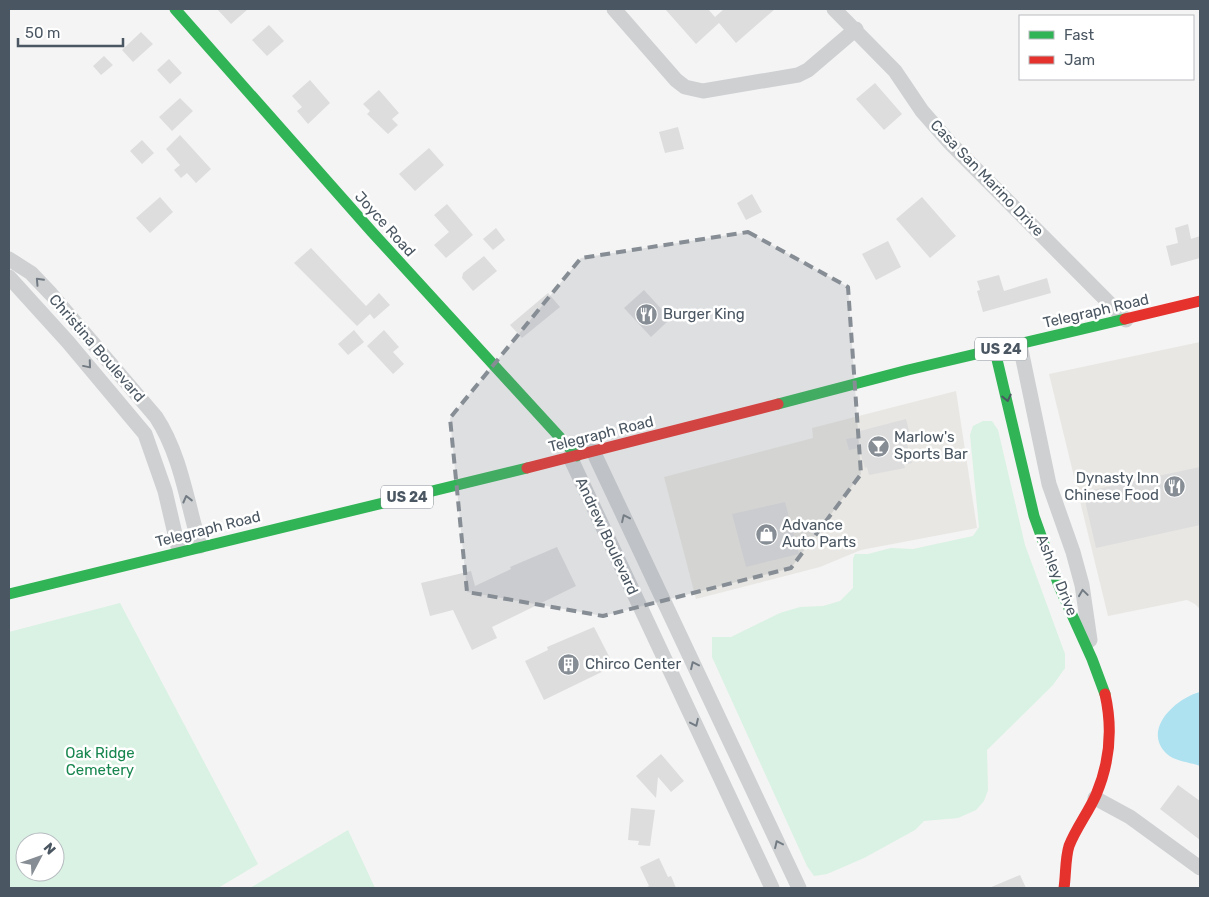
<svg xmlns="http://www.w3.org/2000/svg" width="1209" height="897" viewBox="0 0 1209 897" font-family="Rubik,sans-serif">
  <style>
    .commercial { fill: #e8e7e3 }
    .green { fill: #d9f2e3; fill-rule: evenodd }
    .water { fill: #aee2f0 }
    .building { fill: #ddddde }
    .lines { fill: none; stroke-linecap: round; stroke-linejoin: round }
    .street { stroke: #ced0d2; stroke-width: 15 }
    .fast { stroke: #30b455; stroke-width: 11 }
    .jam { stroke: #e5322d; stroke-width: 11 }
    .oneway { stroke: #727b83 }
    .oneway2 { stroke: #495b60 }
    .marked { fill: #868d94; fill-opacity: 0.2; stroke: #868d94; stroke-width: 4; stroke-dasharray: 10 6; stroke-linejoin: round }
    .labels { text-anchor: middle; stroke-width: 5; stroke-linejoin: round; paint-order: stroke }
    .shield { fill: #fff; stroke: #808990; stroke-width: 1 }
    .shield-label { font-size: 14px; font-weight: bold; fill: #4a5661 }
    .street-label { font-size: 15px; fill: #4a5661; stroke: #fff }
    .poi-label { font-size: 15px; fill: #4a5661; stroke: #fff; text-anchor: start }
    .park-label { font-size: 15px; fill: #17864f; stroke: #fff }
  </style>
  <rect width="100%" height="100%" fill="#f4f4f4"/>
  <path class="commercial" d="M1200,342V609L1195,604L1187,600L1108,616L1049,374Z
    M956,391L977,528L861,550L820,567L696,599L664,477L813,438L812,428Z"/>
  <path class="green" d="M983,421H992L998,430L1025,545L1065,654V668L1053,685L987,750L988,790L984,801L976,810L958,818L924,821L915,830L864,858L827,874L814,876L807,866L712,657V637H731L780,613L800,607L823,606L840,601L853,588V559L855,554H868L891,548L913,549L973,536L979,527L970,435L973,426Z
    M120,603L258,864L218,888H9V632ZM25,842H55V872H25Z
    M348,830L375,888H250Z"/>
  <path class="water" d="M1200,692V766C1190,762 1176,762 1167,754C1141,730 1176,698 1200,692Z"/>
  <path class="building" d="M217,9H248L231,24Z
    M665,9H708L715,17L724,9H775L736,43L719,23L696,44Z
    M269,25L284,41L267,56L252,40Z
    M141,32L153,44L133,62L122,50Z
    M104,56L113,65L101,75L93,66Z
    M169,59L182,73L170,84L157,70Z
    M310,80L330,103L308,124L297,111L302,107L292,96Z
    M875,83L902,114L884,130L856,99Z
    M379,90L399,113L392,119L398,125L388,134L367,114L370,111L363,104Z
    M180,98L193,111L172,131L159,117Z
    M678,127L684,149L665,153L659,132Z
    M180,135L211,169L196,183L187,173L181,178L174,170L180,165L166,149Z
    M142,140L154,153L142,164L130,151Z
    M429,148L444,165L415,191L399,174Z
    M752,194L762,212L746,220L737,203Z
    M160,197L173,212L150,233L136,218Z
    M922,197L956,236L930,258L896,219Z
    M447,204L473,235L446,258L434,245L449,232L434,215Z
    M1188,224L1191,239L1200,236V258L1171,266L1166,246L1178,243L1175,228Z
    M496,228L505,240L493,250L483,239Z
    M888,241L901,267L876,280L862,254Z
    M311,248L366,306L379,293L390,305L374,319L370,314L357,326L294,263Z
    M484,256L497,271L473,291L462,278L463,273Z
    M999,275L1004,291L1047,278L1051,293L983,312L977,291L980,290L977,281Z
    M644,290L665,313L663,315L668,321L651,337L624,308Z
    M548,293L560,307L522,338L510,325Z
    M354,330L364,342L348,355L338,344Z
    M384,330L399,347L393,352L404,364L393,374L367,346Z
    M906,419L912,443L907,444L912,463L904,465L905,468L869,475L867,467L865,468L859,448L849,450L846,439L857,437L856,432Z
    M1200,467V525L1096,548L1083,492Z
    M785,502L799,554L746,567L732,514Z
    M557,547L576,586L492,627L497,638L472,650L453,610L430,616L421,583L471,571L475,586L511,569L510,567Z
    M594,627L614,666L544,700L525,661L548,650L547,647Z
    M661,754L684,781L671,792L658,777L656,798L636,776Z
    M1178,785L1200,801V840L1160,809Z
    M631,808L655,810L650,846L638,845L639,841L628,840Z
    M659,858L668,877L671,876L676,888H645L649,886L640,867Z
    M1020,875L1026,888H989Z"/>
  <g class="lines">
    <path class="street" d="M614,9L676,80L685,87L703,91L798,75L808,70L856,29
      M834,9L895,71L922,111L950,143L1126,320
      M9,259L31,273L51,294L156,417C181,455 187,503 200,546
      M9,277L68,342L145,434L165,491L179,551
      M1020,345L1049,484L1073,552L1082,585L1090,640
      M593,451L799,888
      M570,457L772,888
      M1095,798L1130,817L1200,868"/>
    <path class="fast" d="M175,9L372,232L577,456
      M995,351L1034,516L1059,586L1092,659L1105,694
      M778,404L908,370L1125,319
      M9,594L527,468"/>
    <path class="jam" d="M1125,319L1200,301
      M527,468L778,404
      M1064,888C1066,875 1065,859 1069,846C1076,828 1088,813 1096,795C1110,762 1113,729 1105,694"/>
  </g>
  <defs><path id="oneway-chevron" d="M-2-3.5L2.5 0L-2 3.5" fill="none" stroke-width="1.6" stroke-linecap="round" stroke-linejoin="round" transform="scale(1.25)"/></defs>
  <g class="oneway">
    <use href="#oneway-chevron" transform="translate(39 281) rotate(-133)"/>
    <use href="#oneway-chevron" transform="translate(88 365) rotate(50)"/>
    <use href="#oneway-chevron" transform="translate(187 499) rotate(-104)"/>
    <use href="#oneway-chevron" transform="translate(625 518) rotate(-115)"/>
    <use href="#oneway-chevron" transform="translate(1083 593) rotate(-98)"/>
    <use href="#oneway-chevron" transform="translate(694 665) rotate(-115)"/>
    <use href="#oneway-chevron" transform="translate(695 723) rotate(65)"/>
    <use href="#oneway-chevron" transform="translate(778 844) rotate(-115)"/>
  </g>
  <use class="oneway2" href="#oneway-chevron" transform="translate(1007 398) rotate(77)"/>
  <path class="marked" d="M748,232L848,287L861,474L791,568L603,616L467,592L450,418L581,258Z"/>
  <defs>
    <symbol id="restaurant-disc" viewBox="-11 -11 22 22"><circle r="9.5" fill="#868d94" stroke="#fff"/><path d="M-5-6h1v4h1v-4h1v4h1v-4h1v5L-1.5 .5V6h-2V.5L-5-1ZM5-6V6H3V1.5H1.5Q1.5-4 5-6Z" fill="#fff"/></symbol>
    <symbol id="bar-disc" viewBox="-11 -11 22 22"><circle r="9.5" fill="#868d94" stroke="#fff"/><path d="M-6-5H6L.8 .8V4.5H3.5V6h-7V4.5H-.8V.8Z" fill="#fff"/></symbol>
    <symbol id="shop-disc" viewBox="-11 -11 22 22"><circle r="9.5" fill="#868d94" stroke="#fff"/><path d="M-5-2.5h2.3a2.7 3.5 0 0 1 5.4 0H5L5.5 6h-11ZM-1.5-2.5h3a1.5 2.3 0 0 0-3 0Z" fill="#fff"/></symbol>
    <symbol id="building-disc" viewBox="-11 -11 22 22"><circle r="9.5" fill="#868d94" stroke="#fff"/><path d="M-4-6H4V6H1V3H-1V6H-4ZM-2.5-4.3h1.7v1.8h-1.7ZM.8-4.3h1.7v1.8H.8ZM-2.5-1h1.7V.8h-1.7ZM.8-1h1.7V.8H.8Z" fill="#fff"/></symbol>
  </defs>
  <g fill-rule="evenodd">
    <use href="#restaurant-disc" x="634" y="302" width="25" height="25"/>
    <use href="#bar-disc" x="866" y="434" width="25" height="25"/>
    <use href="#restaurant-disc" x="1162" y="474" width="25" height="25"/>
    <use href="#shop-disc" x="754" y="522" width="25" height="25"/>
    <use href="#building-disc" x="556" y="652" width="25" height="25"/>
  </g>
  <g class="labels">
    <g class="shield">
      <rect x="975" y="337.5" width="52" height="23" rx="4"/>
      <rect x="381" y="485.5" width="52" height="23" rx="4"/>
    </g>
    <g class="shield-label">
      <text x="1001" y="354">US 24</text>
      <text x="407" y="502">US 24</text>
    </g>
    <g class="street-label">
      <text transform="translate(987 178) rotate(46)" y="5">Casa San Marino Drive</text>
      <text transform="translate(385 224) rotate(48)" y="5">Joyce Road</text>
      <text transform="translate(1096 311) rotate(-13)" y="5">Telegraph Road</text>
      <text transform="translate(97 348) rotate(49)" y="5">Christina Boulevard</text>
      <text transform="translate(601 434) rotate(-14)" y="5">Telegraph Road</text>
      <text transform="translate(208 529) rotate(-14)" y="5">Telegraph Road</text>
      <text transform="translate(607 536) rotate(65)" y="5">Andrew Boulevard</text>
      <text transform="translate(1057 575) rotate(68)" y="5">Ashley Drive</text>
    </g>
    <g class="poi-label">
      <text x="663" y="319">Burger King</text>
      <text x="894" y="442">Marlow's<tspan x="894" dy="17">Sports Bar</tspan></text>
      <text x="1159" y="483" text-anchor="end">Dynasty Inn<tspan x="1159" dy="17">Chinese Food</tspan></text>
      <text x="782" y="530">Advance<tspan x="782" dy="17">Auto Parts</tspan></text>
      <text x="585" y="669">Chirco Center</text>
    </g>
    <g class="park-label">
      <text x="100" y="758">Oak Ridge<tspan x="100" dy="17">Cemetery</tspan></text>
    </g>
  </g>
  <rect width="1209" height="897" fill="none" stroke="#4a5661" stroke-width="20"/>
  <rect x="1019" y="15" width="175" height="65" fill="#ffffff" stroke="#b7bbc0"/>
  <rect x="1029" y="31" width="25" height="8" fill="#30b455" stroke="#b7bbc0"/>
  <text x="1064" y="40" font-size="15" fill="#4a5661">Fast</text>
  <rect x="1029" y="56" width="25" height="8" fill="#e5322d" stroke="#b7bbc0"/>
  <text x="1064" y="65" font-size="15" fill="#4a5661">Jam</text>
  <g transform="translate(40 857) rotate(49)"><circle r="24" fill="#ffffff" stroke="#b7bbc0"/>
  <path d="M0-4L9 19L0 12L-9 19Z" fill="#868d94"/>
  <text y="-8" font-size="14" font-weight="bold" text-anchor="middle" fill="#4a5661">N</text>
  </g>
  <path d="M18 38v8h105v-8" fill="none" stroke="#4a5661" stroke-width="2.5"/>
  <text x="25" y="38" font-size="15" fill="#4a5661" stroke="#ffffff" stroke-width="4" paint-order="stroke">50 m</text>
</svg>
